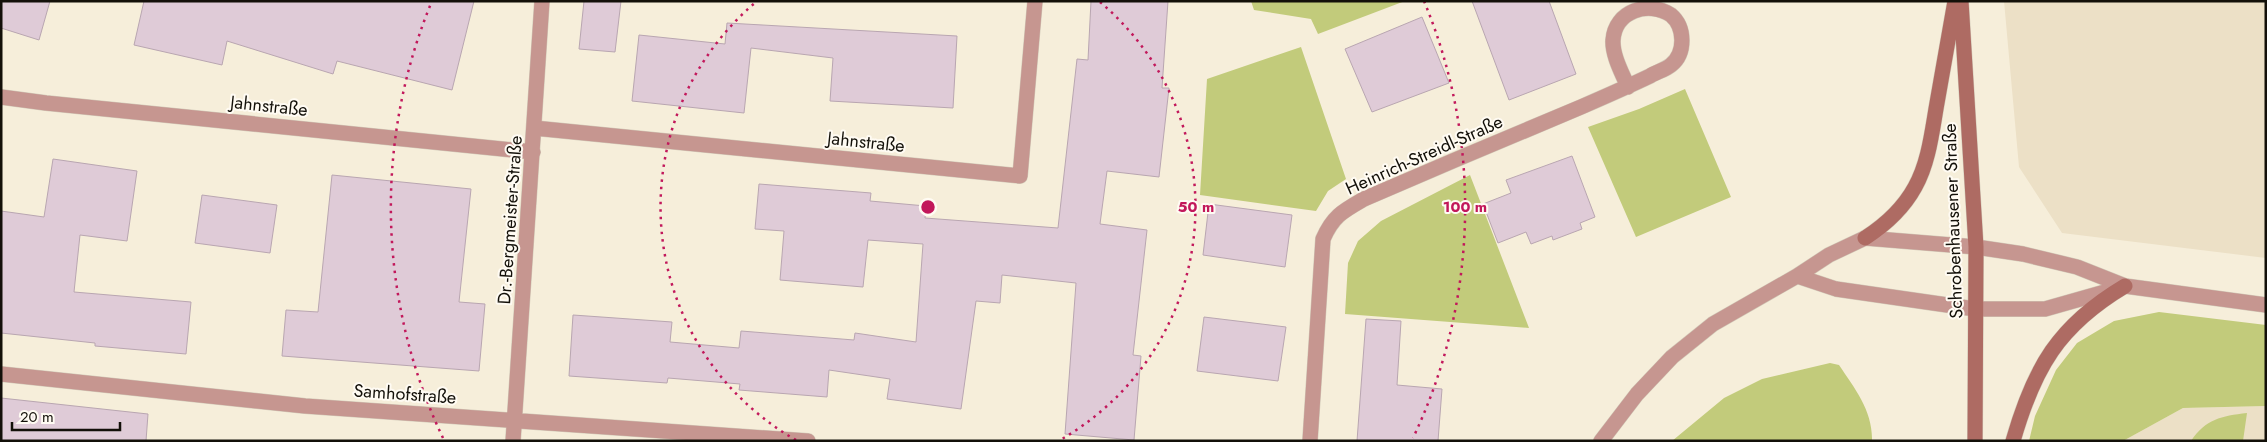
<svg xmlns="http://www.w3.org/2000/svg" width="2267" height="442" viewBox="0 0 2267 442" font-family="Jost,sans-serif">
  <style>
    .built { fill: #ece0c6 }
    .green { fill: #c2cb7b }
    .building { fill: #dfcbd7; stroke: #b9a6b1 }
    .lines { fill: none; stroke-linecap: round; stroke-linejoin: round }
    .street-casing { stroke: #d2cab9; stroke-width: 16 }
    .secondary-casing { stroke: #d2cab9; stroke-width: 16 }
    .street { stroke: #c69690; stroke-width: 15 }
    .secondary { stroke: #ae6b63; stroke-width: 15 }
    .ring { fill: none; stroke: #c2185b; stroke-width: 2.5; stroke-dasharray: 2.5 5 }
    .labels { text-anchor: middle; stroke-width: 4; stroke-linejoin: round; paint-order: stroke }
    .street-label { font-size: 18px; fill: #131009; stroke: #fffbf3 }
    .centre { fill: #c2185b; stroke: #fffbf3; stroke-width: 2.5 }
    .ring-label { font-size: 15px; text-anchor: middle; font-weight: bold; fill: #c2185b; stroke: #fffbf3; stroke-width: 4; stroke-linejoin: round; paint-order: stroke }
  </style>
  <rect width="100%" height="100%" fill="#f6eeda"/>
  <path class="built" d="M2004,1H2266V258L2062,233L2019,167Z
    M2266,406V441H2123L2183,408Z"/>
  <path class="green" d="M1251,1H1405L1318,34L1311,19L1254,10Z
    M1301,47L1346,179L1328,191L1316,211L1200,195L1207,79Z
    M1685,89L1731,197L1636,237L1588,127L1639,109Z
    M1470,175L1529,328L1345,314L1348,263L1358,241L1381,221Z
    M2159,312L2266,325V406L2183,408L2123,441H2029L2035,416L2056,370L2077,343L2114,321Z
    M1830,363L1839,365C1855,389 1873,411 1872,441H1672L1724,398L1762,379Z
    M2247,413L2243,441H2191C2206,419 2221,416 2247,413Z"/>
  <path class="building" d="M1,1H50L39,40L1,28Z
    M144,1H474L452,90L337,61L333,74L227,41L222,65L134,45Z
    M584,1H621L615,52L579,49Z
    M1091,1H1168L1162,88H1169L1159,177L1107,171L1100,224L1147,230L1133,355L1141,356L1134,440L1065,434L1076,283L1002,275L1000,303L976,301L961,409L887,399L890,379L829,370L827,397L739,390L740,384L668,378L667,383L569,376L573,315L672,322L670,342L739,348L741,331L854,340L855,333L916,342L923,244L868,240L863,287L780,280L784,231L755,229L759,184L871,193L870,201L926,206L925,218L1058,228L1077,59L1088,60Z
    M1472,1H1549L1576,74L1509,100Z
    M1422,17L1449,83L1372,112L1345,49Z
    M727,23L957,36L953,108L830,101L833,58L751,48L744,113L632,101L639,35L725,44Z
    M1572,156L1595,217L1580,223L1582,229L1553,240L1552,236L1531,244L1526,232L1498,243L1483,204L1511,193L1506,180Z
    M53,159L137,171L127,241L80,235L74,292L191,302L186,354L95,346V343L1,333V211L44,217Z
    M332,175L471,189L459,302L485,304L479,371L282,356L286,310L318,312Z
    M202,195L277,205L270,253L195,243Z
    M1209,204L1292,215L1285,267L1203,255Z
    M1204,317L1286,327L1278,381L1197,371Z
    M1366,319L1401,321L1397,385L1442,389L1438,441H1357Z
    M1,398L148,414L146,441H1Z"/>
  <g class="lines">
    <defs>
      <path id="street" d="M1,97L46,103L533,152
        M534,128L1020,176L1035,1
        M1797,276L1836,289L1975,309H2045L2119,288
        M1,374L305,406L808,441
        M513,441L542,1
        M1310,441L1323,239C1333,216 1343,211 1364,199C1436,168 1509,137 1581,107C1604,97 1627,87 1650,76C1656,72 1665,70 1671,65C1686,53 1685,27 1671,15C1648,0 1615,11 1613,40C1612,55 1622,73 1628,87
        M1601,441L1637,394L1672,357L1713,324L1797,276L1829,255L1865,238L1976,247L2023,254L2077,267L2125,286L2266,305"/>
      <path id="secondary" d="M1961,1L1976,247L1975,441
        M1865,238C1885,225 1903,209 1915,187C1929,162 1932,131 1937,103C1943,69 1949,35 1955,1
        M2013,441C2034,368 2058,326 2125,286"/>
    </defs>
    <use href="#street" class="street-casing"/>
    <use href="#secondary" class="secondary-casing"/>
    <use href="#street" class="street"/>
    <use href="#secondary" class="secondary"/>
  </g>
  <g class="ring">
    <path d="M796 440A268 268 0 0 1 756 2M1100 2A268 268 0 0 1 1060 440"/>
    <path d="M443 438A537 537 0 0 1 432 1M1424 1A537 537 0 0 1 1413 438"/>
  </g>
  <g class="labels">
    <g class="street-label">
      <text transform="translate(269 106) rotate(6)" y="6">Jahnstraße</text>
      <text transform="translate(866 142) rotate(6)" y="6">Jahnstraße</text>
      <text transform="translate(1424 155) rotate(-24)" y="6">Heinrich-Streidl-Straße</text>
      <text transform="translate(510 220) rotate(-86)" y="6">Dr.-Bergmeister-Straße</text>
      <text transform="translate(1953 221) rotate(-92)" y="6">Schrobenhausener Straße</text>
      <text transform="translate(405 394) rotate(4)" y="6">Samhofstraße</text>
    </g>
  </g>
  <circle cx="928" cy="207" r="8" class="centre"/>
  <g class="ring-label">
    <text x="1196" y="212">50 m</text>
    <text x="1465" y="212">100 m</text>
  </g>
  <rect width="2267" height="442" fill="none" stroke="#131009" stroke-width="5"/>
  <path d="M12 422v8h108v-8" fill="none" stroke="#131009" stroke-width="2.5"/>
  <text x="20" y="422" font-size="15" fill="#131009" stroke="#fffbf3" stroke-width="4" paint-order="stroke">20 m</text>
</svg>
